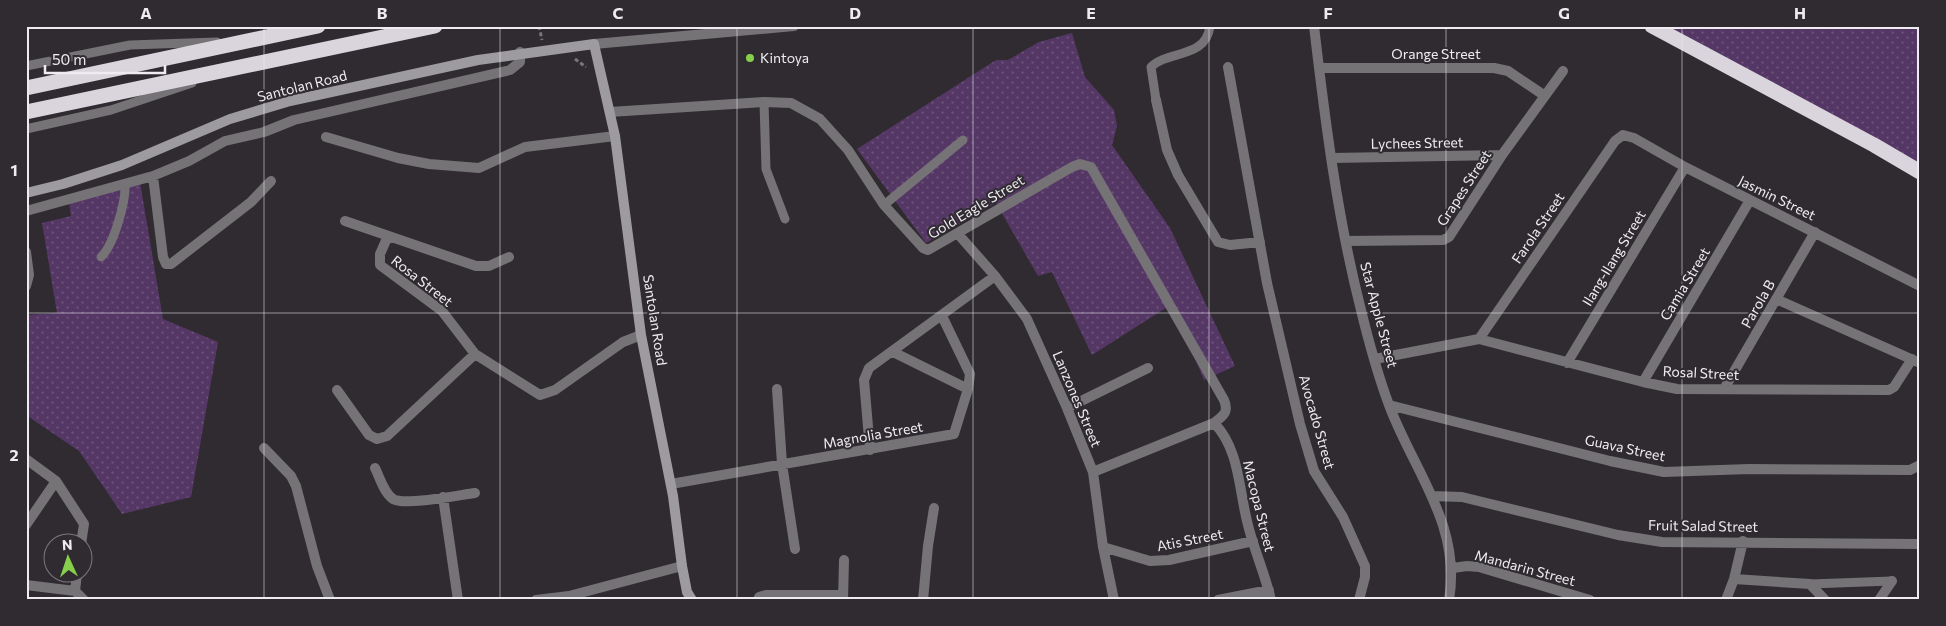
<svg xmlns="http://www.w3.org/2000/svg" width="1946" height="626" viewBox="0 0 1946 626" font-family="Commissioner,sans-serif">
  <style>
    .grass { fill: url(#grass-dots) }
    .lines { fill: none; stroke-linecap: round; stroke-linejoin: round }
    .path { stroke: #79757b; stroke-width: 3; stroke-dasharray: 4 2.5; stroke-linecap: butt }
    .lane { stroke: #757376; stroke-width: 9 }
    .street { stroke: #757376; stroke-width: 10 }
    .secondary { stroke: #9e9ba0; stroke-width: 10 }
    .highway { stroke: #dad5dd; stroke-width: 15 }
    .grid { fill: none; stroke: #efecf1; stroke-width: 1; stroke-opacity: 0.55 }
    .poi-dot { fill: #86cf4b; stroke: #2f2b31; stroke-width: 2 }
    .labels { text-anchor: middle; stroke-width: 4; stroke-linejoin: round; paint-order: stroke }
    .street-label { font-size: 14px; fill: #efecf1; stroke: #2f2b31 }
    .poi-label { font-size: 14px; fill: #efecf1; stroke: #2f2b31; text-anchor: start }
    .neatline { fill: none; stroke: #efecf1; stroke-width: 2 }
    .grid-label { font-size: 16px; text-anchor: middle; font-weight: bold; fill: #efecf1 }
  </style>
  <defs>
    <pattern id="grass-dots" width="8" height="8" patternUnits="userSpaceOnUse" patternTransform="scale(1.25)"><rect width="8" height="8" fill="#553765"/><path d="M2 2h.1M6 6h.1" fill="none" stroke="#6e547c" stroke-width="1.8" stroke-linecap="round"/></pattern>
  </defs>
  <rect width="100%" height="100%" fill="#2f2b31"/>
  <path class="grass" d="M1668,26H1920V165Z
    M1072,33L1085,77L1114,110L1117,126L1112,145L1170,228L1235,366L1204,380L1172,304L1092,355L1052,272L1038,276L996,203L926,243L857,149L996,60H1008L1039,42Z
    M140,182L163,319L218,342L191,497L122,514L79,451L26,415V315L57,313L42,223L71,216L69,202Z"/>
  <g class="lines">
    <path class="path" d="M539,26L542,40
      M575,59L586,67"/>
    <path class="lane" d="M26,66L130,45L217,42
      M1156,100L1151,67C1168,50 1206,59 1210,26
      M764,102L766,169L785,219
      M26,129L111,110L192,83
      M884,205L963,140
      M101,257C114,245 126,201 125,184
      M1810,584L1892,581"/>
    <path class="street" d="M1314,26C1325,120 1337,215 1360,306C1368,339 1377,373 1389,405C1413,470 1462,525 1449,600
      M594,44L794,26
      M1228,67L1267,283L1300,424L1314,471L1343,517L1365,566V577L1359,600
      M1319,68H1494L1508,71L1545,96
      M1156,100L1167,150L1178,175L1218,242L1230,245L1260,242
      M610,112L764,102L791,103L820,119L848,150L884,205L923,248L928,250L1072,167L1080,164L1091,167L1224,400C1229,412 1224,415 1214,423L1093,472
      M326,137L398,158L429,164L479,168L525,147L615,136
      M1332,158L1502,155
      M153,176L163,257L166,264H171L251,202L271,181
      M26,211L153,176L189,161L225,141L264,132L294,120L510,70L520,62V52
      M345,221L476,266H489L509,257
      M958,234L995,276L1027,319L1067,408L1093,472L1103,547L1114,600
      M388,236L380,254V265L442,311L475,354L540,395L555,390L623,342L641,335
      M1346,241L1443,240L1449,237L1502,155L1563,71
      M26,252L29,275L26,286
      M1776,299L1920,363
      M1479,339L1615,141L1623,135L1634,138L1685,167L1920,286
      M893,352L968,389
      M1375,359L1479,339L1643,382L1677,389L1889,390L1894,387L1912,359
      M1567,363L1685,167
      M1643,382L1750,200
      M777,389L782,464L795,549
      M1724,389L1815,232
      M337,390L369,435L377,439L387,436L475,354
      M1389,405L1610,461L1664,472L1749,469L1910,470L1920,465
      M1067,408L1148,368
      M1214,423C1239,448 1239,489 1247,521C1253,548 1265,573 1271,600
      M264,448L291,476L296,486L317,566L330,600
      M870,450L864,380L869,368L995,276
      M26,459L56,481L84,524L81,544
      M375,468C380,478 384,493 393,499C404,506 459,495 475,493
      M671,484L954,434L968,389L970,374L942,316
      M1432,496L1462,497L1618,535L1662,542L1918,544
      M443,497L458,600
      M26,525L56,481
      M1103,547L1150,561L1169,560L1253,541
      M1453,568L1467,566L1479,567L1590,600
      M1734,579L1810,584L1825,600
      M26,585L75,591L84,600
      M75,591L77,574
      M536,600L569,596L682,566
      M758,600L759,597L766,595H843
      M843,600L844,560
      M923,600L928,546L934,508
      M1218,600L1269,590
      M1726,600L1734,579L1743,541
      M1879,600L1892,581"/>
    <path class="secondary" d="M26,193L63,184L122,165L230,119L290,101L478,60L594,44L615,136L641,335L673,496L682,566L687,592L692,600"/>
    <path class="highway" d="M1652,26L1874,145L1920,172
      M26,88L318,26
      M26,112L435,26"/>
  </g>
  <path class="grid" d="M264,26V600M500,26V600M737,26V600M973,26V600M1209,26V600M1446,26V600M1682,26V600M26,313H1920"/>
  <circle class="poi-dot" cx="750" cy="58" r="5"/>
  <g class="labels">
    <g class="street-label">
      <text x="1436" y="59">Orange Street</text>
      <text transform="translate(302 86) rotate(-14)" y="5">Santolan Road</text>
      <text transform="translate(1417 143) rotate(-1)" y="5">Lychees Street</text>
      <text transform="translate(1464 188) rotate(-57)" y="5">Grapes Street</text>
      <text transform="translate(1777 198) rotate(26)" y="5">Jasmin Street</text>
      <text transform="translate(976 207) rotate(-31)" y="5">Gold Eagle Street</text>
      <text transform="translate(1538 228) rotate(-56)" y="5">Farola Street</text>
      <text transform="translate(1614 258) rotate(-59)" y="5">Ilang-Ilang Street</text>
      <text transform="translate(422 281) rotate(38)" y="5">Rosa Street</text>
      <text transform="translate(1685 284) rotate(-59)" y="5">Camia Street</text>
      <text transform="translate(1758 304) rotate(-60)" y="5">Parola B</text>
      <text transform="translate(1379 315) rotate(75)" y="5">Star Apple Street</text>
      <text transform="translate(655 320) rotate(81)" y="5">Santolan Road</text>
      <text transform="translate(1701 373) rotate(3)" y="5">Rosal Street</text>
      <text transform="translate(1077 399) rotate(67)" y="5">Lanzones Street</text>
      <text transform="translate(1317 422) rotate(74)" y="5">Avocado Street</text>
      <text transform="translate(873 435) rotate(-10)" y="5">Magnolia Street</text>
      <text transform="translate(1625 448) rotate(12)" y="5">Guava Street</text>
      <text transform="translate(1259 506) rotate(76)" y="5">Macopa Street</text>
      <text transform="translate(1703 526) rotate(1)" y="5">Fruit Salad Street</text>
      <text transform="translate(1190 540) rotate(-11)" y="5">Atis Street</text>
      <text transform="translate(1525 568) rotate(15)" y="5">Mandarin Street</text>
    </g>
    <g class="poi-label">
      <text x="760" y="63">Kintoya</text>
    </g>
  </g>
  <rect width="1946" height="626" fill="none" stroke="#2f2b31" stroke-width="55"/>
  <g transform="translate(68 558) rotate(357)"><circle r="24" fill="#2f2b31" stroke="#7c787e"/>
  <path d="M0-4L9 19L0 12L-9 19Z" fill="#86cf4b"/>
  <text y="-8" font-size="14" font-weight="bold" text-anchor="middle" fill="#efecf1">N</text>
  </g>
  <path d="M45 65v8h120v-8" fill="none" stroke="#efecf1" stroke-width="2.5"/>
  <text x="52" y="65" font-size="15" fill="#efecf1" stroke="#2f2b31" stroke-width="4" paint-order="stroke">50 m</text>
  <rect x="28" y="28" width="1890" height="570" class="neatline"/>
  <g class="grid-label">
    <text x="146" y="19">A</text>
    <text x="382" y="19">B</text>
    <text x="618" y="19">C</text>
    <text x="855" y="19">D</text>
    <text x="1091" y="19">E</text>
    <text x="1328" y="19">F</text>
    <text x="1564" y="19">G</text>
    <text x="1800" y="19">H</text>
    <text x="14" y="176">1</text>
    <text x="14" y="461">2</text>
  </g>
</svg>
